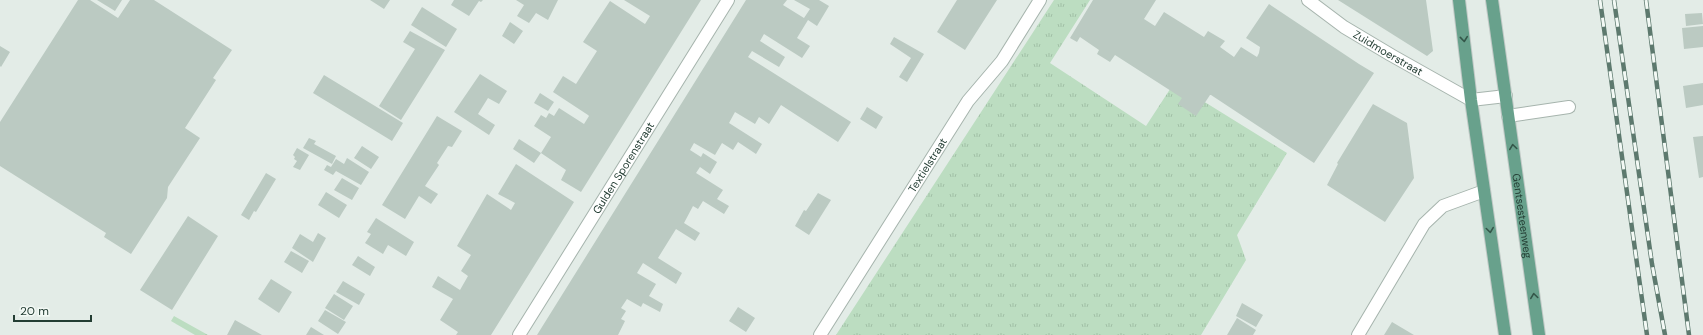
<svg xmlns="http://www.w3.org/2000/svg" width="1703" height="335" viewBox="0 0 1703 335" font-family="'DM Sans',sans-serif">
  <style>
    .grass { fill: url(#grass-tufts) }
    .building { fill: #bbcac2 }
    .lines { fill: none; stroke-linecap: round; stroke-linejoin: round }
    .minor-casing { stroke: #a6b4ad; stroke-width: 14 }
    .major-casing { stroke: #c1c9c6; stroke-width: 14 }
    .minor { stroke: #fff; stroke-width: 12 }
    .major { stroke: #68a18c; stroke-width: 12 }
    .rail-casing { stroke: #5d796e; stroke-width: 4.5 }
    .rail { stroke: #f3f9f5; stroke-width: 3; stroke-dasharray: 9; stroke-linecap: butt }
    .oneway { stroke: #345649 }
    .labels { text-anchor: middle; stroke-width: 3; stroke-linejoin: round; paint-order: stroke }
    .street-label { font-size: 11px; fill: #233d33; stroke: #f3f9f5 }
  </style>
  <defs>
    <pattern id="grass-tufts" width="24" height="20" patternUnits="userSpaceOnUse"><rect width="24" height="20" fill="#bcddc1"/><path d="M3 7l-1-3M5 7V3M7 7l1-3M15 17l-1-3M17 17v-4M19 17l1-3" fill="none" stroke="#a1bfa6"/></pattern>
  </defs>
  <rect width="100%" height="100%" fill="#e3ece7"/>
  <path class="grass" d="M1054,0H1090L1050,63L1146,126L1174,83L1287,153L1237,235L1246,260L1201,335H836Z
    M174,316L208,335H195L171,321Z"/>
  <path class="building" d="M78,0H90L118,18L130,0H154L232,50L213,78L216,80L185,128L200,138L168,187L167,198L131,254L104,237L106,233L0,166V122Z
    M97,0H122L115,11Z
    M370,0H390L384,9Z
    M454,0H483L481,2L479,1L469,16L451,5Z
    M516,0H558L548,20L536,13L529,23L517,16L524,5Z
    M624,0H701L581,192L561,180L566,170L541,153L551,137L534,126L541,115L546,118L549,113L554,116L559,108L584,124L589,116L588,115L553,92L563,76L576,84L597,51L583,42L610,1L645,24L650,16Z
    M746,0H787L783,5L804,18L810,9L794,0H819L829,6L817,26L808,20L797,38L810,46L802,58L764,34L760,41L785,57L779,67L752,51L748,57L851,122L838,142L781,105L769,124L759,117L755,124L735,112L729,123L762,144L756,154L738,142L733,150L722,143L715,155L694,143L690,150L701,157L703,153L717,162L710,174L700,167L696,173L723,190L717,199L729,206L724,214L703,201L698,209L693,206L684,223L700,233L695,241L676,229L658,258L682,273L676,284L643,263L637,273L656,284L649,296L663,304L660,312L643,303L641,307L627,299L621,308L626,311L621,319L625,321L618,335H537Z
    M957,0H997L965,50L937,32Z
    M1093,0H1156L1144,19L1155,26L1164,12L1204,37L1208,31L1225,41L1220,47L1234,57L1241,47L1257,57L1259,53L1260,47L1246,38L1269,4L1359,64L1374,73L1314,163L1211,95H1210L1196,116L1178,104L1182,98L1115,55L1110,62L1097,54L1099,50L1080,37L1077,42L1070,38Z
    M1338,0H1426L1433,51L1427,56Z
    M422,7L457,29L446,47L411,25Z
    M1702,13L1703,24L1686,26L1685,14Z
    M510,22L523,31L514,44L502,36Z
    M1703,26V47L1684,49L1682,28Z
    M410,31L445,50L401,120L379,106L415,49L403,42Z
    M894,37L924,54L907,82L899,77L911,58L890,44Z
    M0,46L10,52L1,67L0,66Z
    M480,74L507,91L499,104L488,98L478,114L495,125L489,135L454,112Z
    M324,75L403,123L392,141L313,93Z
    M1703,83V105L1686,108L1683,86Z
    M540,93L554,102L548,111L534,103Z
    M1373,104L1407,123L1414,178L1385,222L1327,185L1338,164L1337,163Z
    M867,107L883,117L876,129L860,119Z
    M437,116L462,131L452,147L448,146L437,163L439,165L425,186L438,194L431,204L419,196L405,219L382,205Z
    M1703,136V177L1699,178L1693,137Z
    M309,138L316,141L314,144L336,156L332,164L303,148Z
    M519,139L541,153L534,163L513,149Z
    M362,146L379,157L371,169L354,158Z
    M297,148L309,155L300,170L293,167L297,161L294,159L295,157L293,155Z
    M347,158L369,172L361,185L336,171L333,175L324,170L327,165L331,167L336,159L344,164Z
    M516,164L574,202L491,335H456L458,332L440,320L453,299L432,287L438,276L460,290L468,276L461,271L471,255L457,246L487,194L511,210L515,203L498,194Z
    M266,173L276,179L256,212L254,211L249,220L241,215Z
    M342,178L359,188L352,200L334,190Z
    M326,192L347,205L339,218L318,205Z
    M818,193L831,200L809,235L795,226L804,210L806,211Z
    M188,216L218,236L172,310L140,290Z
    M376,218L414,242L406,256L388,245L383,254L365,243L371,234L367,232Z
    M318,233L326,238L313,262L292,248L300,234L313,242Z
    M291,251L309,261L302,273L284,262Z
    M358,256L375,267L370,276L352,265Z
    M271,279L292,292L279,313L258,299Z
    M343,281L365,294L359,305L336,292Z
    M334,294L353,306L344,320L325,308Z
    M1242,303L1263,315L1256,327L1236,316Z
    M738,307L755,318L746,332L729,321Z
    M325,310L346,322L338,334L318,321Z
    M1237,318L1256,330L1253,335H1227Z
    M235,320L262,335H227Z
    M1392,322L1414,335H1384Z
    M311,327L324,335H306Z"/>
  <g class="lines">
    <defs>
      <g id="minor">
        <path id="s1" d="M1308,0L1344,27L1391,55L1471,100L1506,96"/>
        <path d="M1508,116L1569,107"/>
        <path id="s2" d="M519,335L728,0"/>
        <path id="s3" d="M820,335L968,101L1002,61L1040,0"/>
        <path d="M1358,335L1424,224L1443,206L1484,191"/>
      </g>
      <g id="major">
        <path d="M1459,0L1471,100L1505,335"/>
        <path id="s4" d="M1492,0L1539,335"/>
      </g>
    </defs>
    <use href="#minor" class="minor-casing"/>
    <use href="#major" class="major-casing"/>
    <use href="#minor" class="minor"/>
    <use href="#major" class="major"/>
    <defs>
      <path id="rail" d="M1600,0L1647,335
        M1614,0L1652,264L1665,335
        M1646,0L1689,335"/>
    </defs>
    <use href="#rail" class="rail-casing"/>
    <use href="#rail" class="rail"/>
  </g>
  <defs><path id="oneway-chevron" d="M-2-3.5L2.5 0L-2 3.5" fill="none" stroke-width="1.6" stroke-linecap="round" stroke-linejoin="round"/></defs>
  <g class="oneway">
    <use href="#oneway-chevron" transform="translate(1464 39) rotate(84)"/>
    <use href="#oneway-chevron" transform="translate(1513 147) rotate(-98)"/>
    <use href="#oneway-chevron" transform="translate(1490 230) rotate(82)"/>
    <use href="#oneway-chevron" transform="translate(1534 296) rotate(-98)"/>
  </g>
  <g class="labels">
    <g class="street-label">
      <text dy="4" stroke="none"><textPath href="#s1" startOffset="96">Zuidmoerstraat</textPath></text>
      <text dy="4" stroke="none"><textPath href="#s3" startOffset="201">Textielstraat</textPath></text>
      <text dy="4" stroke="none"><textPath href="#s2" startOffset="197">Gulden Sporenstraat</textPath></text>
      <text dy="4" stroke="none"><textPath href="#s4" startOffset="218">Gentsesteenweg</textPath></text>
    </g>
  </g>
  <path d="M14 315v6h77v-6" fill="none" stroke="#233d33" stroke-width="2"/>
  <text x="20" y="315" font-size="12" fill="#233d33" stroke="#f3f9f5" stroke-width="3" paint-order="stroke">20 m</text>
</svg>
